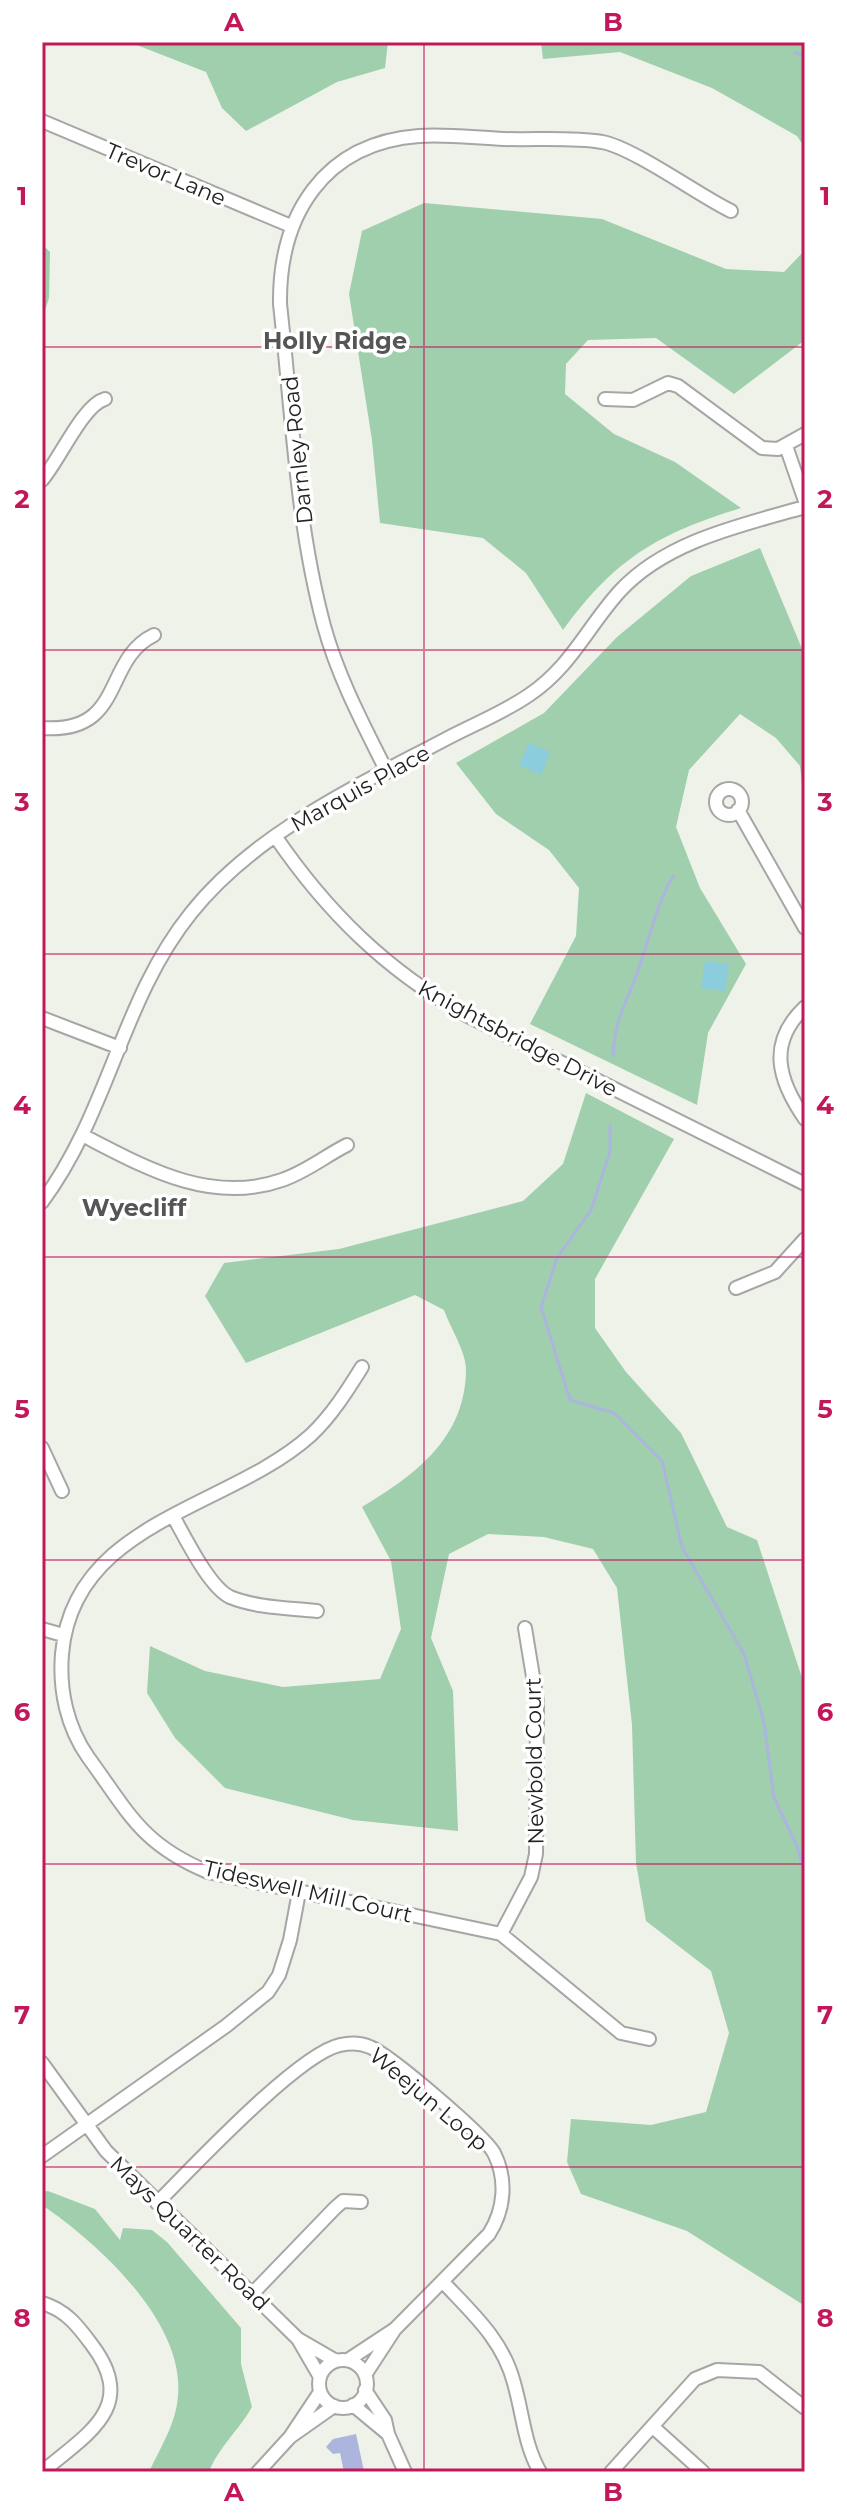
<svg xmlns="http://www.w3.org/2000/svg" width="847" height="2514" viewBox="0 0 847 2514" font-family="Montserrat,sans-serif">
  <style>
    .forest { fill: #9fcfad }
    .pitch { fill: #8bccdd }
    .water { fill: #abb5dd }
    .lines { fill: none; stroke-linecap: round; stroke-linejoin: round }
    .stream { stroke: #abb5dd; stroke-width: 3 }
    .minor-casing { stroke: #a6a6a6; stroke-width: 16 }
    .minor { stroke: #fff; stroke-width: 12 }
    .grid { fill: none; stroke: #c2185b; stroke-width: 2; stroke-opacity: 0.55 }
    .labels { text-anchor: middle; stroke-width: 7; stroke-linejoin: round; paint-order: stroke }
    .street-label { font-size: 22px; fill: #222; stroke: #fff }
    .neighbourhood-label { font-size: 24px; font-weight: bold; fill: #555; stroke: #fff }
    .neatline { fill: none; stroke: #c2185b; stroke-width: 3 }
    .grid-label { font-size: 26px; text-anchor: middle; font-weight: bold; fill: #c2185b }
  </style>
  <rect width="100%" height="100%" fill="#eff2e9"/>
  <path class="forest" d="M129,42H388L385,68L337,82L246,131L222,108L206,72Z
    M541,42H805V148L797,136L712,88L620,52L543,59Z
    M424,203L602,219L726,269L784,272L805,250V340L734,394L656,338L588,340L566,364L565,394L614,434L675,462L741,508C657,534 616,558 563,630L526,573L483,538L380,523L372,440L349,294L362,231Z
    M42,244L50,252L49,298L42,320Z
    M760,548L805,656V811L800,766L776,738L740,714L689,770L676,827L700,888L746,964L708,1033L697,1105L530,1024L576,936L579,888L549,850L496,814L456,763L544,713L617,637L691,576Z
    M586,1093L674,1139L595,1279V1328L626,1372L681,1433L727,1527L757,1540L805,1687V2306L687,2231L581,2194L567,2162L571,2119L651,2125L706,2112L729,2033L711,1971L646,1921L636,1863L632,1725L617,1588L593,1549L544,1537L488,1534L449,1554L431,1638L453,1691L458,1831L353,1820L225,1788L175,1738L147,1693L150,1646L205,1671L283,1687L380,1679L401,1629L391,1561L362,1507C415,1475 466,1438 466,1369C466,1352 450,1327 444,1310L415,1295L246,1363L205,1296L224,1263L339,1249L523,1201L563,1164Z
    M48,2191L95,2209L120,2240L123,2228L152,2230L167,2242L241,2328V2364L252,2407C239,2430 218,2448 209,2472L150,2470C161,2447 176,2423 178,2396C185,2322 98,2243 42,2205V2192Z"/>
  <path class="pitch" d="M529,743L550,752L541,775L519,765Z
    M705,961L729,964L725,991L701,988Z"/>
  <path class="water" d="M356,2434L364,2471L344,2472L340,2453L333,2454L326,2447L333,2439Z"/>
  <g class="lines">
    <path class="stream" d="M787,42V43
      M795,53L805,56
      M613,1056C615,1014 629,1000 641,962C651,932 657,904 673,876
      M610,1125V1152L591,1210L557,1258L541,1307L570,1400L614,1413L662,1461L682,1547L744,1654L764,1722L774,1798L797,1846L805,1876"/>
    <defs>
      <path id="minor" d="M42,121L291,226
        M605,399L633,400L668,383L678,386L762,448L778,449L805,434
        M786,446L805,501
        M42,480C60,459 83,405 105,399
        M42,728C126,734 102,660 154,635
        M387,772C363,724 338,677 324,626C296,522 292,411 280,304C279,216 323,143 419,136C447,134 476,138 504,139C536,140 571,137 602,142C634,148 698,195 731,211
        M716 802a13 13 0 1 1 26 0a13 13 0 1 1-26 0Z
        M738,810L805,928
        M275,836C327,912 386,970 466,1015L805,1184
        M805,1007C767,1043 778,1080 805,1119
        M42,1018L120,1048
        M84,1136C146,1168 211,1205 282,1180C306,1172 325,1156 347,1145
        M42,1202C110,1110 121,1000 191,913C255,833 355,787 444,740C472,725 503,713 529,695C571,667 588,626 620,591C666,541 742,525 805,507
        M736,1288L775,1272L805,1239
        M362,1367C347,1391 332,1415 311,1435C229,1509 73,1521 62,1654C59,1690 67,1727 88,1757C129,1813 141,1844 208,1872L501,1934L621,2033L649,2039
        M42,1448L62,1491
        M173,1516C185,1537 209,1587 230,1597C257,1608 289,1608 317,1611
        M42,1629L63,1635
        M501,1934L531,1877L536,1854L537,1701L525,1628
        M42,2063L106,2151L298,2339
        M42,2156L226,2026L268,1992L279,1975L290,1940L299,1892
        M157,2203C192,2168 298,2054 340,2045C349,2043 361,2043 370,2047C390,2055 484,2135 494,2153C507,2179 505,2209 489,2234L395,2329
        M443,2282C472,2313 503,2340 514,2383C523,2414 524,2444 540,2472
        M253,2293L335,2208L343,2201L361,2202
        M42,2303C66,2310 78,2326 92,2345C139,2407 87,2434 42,2472
        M348,2360L395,2329L365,2375
        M319 2384a24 24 0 1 1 48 0a24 24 0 1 1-48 0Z
        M320,2377L298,2339L336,2361
        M320,2392L290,2437L334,2406
        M353,2405L388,2434L385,2420L365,2390
        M653,2427L703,2472
        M388,2434L405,2472
        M258,2472L290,2437
        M611,2472L695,2379L717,2370L759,2372L805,2408"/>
    </defs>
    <use href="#minor" class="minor-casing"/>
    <use href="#minor" class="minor"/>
  </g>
  <path class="grid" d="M424,42V2472M42,347H805M42,650H805M42,954H805M42,1257H805M42,1560H805M42,1864H805M42,2167H805"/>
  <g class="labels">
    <g class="street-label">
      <text transform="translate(166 174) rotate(23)" y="8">Trevor Lane</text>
      <text transform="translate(297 450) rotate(-96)" y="8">Darnley Road</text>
      <text transform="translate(360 788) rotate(-29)" y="8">Marquis Place</text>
      <text transform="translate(518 1038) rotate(28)" y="8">Knightsbridge Drive</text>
      <text transform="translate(534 1761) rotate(-91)" y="8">Newbold Court</text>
      <text transform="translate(308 1891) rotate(13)" y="8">Tideswell Mill Court</text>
      <text transform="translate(429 2099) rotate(40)" y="8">Weejun Loop</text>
      <text transform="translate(190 2233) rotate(44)" y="8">Mays Quarter Road</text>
    </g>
    <g class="neighbourhood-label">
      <text x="335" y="349">Holly Ridge</text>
      <text x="134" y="1216">Wyecliff</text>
    </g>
  </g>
  <rect width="847" height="2514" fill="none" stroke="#ffffff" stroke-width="88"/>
  <rect x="44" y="44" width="759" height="2426" class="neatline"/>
  <g class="grid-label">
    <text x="234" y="31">A</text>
    <text x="613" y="31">B</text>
    <text x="22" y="205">1</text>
    <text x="825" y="205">1</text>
    <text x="22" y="508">2</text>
    <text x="825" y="508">2</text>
    <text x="22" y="811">3</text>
    <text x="825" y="811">3</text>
    <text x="22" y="1114">4</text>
    <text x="825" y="1114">4</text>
    <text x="22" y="1418">5</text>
    <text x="825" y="1418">5</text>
    <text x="22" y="1721">6</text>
    <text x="825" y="1721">6</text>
    <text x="22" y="2024">7</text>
    <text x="825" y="2024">7</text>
    <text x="22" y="2327">8</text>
    <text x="825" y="2327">8</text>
    <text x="234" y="2501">A</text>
    <text x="613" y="2501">B</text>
  </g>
</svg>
